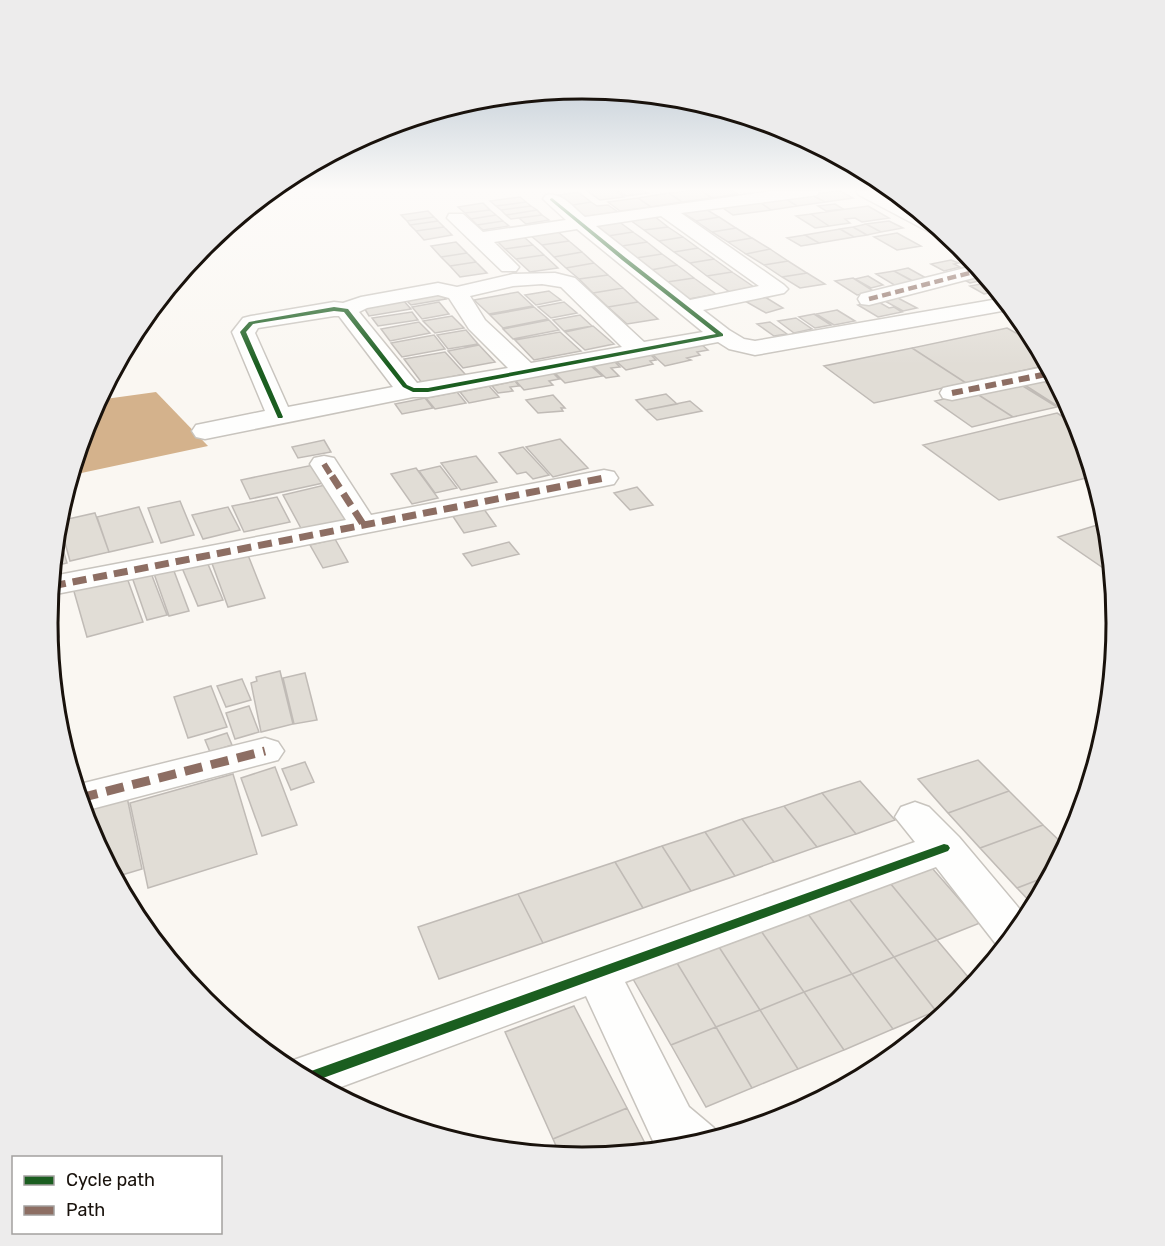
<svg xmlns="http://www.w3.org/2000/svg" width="1165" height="1246" viewBox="0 0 1165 1246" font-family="Rubik,sans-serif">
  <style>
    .water { fill: #d4b28c }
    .building { fill: #e1ddd6; stroke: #c0bbb6; stroke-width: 1.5 }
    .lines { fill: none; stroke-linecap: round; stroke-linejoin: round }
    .minor-casing { stroke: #c8c4be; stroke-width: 3 }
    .minor { fill: #fefefd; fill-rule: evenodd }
    .quiet-far3 { stroke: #8d6e63; stroke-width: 4.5; stroke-dasharray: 9 4.5; stroke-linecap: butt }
    .quiet-far2 { stroke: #8d6e63; stroke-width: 6; stroke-dasharray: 11 6; stroke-linecap: butt }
    .quiet-far1 { stroke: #8d6e63; stroke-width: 7; stroke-dasharray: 14 7; stroke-linecap: butt }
    .quiet { stroke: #8d6e63; stroke-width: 9; stroke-dasharray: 18 9; stroke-linecap: butt }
    .cycleway-casing { stroke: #fff; stroke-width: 4 }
    .cycleway { fill: #1b5e20; fill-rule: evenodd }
    .rim { fill: none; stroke: #19120c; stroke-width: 3 }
  </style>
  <rect width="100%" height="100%" fill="#faf7f2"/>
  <path class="water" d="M156,392L208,446L72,475L89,418L98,400Z"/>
  <path class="building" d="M587,191H616L624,197L600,200Z
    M618,191H644L648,193L626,196Z
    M688,191H701L712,198L682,202L669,193Z
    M701,191H733L738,194L712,198Z
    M840,191L853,198L825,202L810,194Z
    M578,192L591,202L567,206L554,196Z
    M669,193L682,202L651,207L638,198Z
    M810,194L825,202L797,206L783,197Z
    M520,197L526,202L496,206L490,201Z
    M783,197L797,206L771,210L758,201Z
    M638,198L651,207L620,211L608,202Z
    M758,201L771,210L733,215L720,206Z
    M526,202L531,206L501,210L496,206Z
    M591,202L597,206L608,205L618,212L582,217L567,206Z
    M483,203L490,210L465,213L458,207Z
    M835,204L843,209L826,211L818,206Z
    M531,206L537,210L506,215L501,210Z
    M868,206L889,218L862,222L855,218L845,219L850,223L829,226L811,214Z
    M704,208L719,217L696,221L681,212Z
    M490,210L496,215L471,219L465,213Z
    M537,210L542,215L511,219L506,215Z
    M428,211L434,217L407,221L401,215Z
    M811,214L829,226L815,228L796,216Z
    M496,215L503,221L477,225L471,219Z
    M542,215L549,220L526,224L519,218Z
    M654,216L668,227L644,230L630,220Z
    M434,217L438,221L410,225L407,221Z
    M719,217L736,228L712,232L696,221Z
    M438,221L444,227L416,231L410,225Z
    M503,221L509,226L483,230L477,225Z
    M618,221L633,232L608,236L594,224Z
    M889,221L903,228L881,232L866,224Z
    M866,224L881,232L867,235L853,227Z
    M444,227L452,235L424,240L416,231Z
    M668,227L683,237L659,241L644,230Z
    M853,227L867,235L854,237L840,229Z
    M736,228L752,238L728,242L712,232Z
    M840,229L854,237L819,243L805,235Z
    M557,231L569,241L542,245L530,235Z
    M633,232L647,242L622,246L608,236Z
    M897,233L921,246L897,250L874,237Z
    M805,235L819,243L801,246L787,238Z
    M524,237L533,245L505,249L497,241Z
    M683,237L698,248L674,252L659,241Z
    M752,238L770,249L746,254L728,242Z
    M569,241L582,252L554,257L542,245Z
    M456,242L467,253L441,257L431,246Z
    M647,242L662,254L636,258L622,246Z
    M533,245L544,255L516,259L505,249Z
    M698,248L714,259L690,263L674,252Z
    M770,249L788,261L764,265L746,254Z
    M582,252L594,263L566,268L554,257Z
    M467,253L476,262L450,266L441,257Z
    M662,254L677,265L651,270L636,258Z
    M544,255L558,268L530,272L516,259Z
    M714,259L732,272L707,276L690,263Z
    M951,260L959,263L954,264L960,267L944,271L931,264Z
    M788,261L807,273L782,277L764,265Z
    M476,262L487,273L460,277L450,266Z
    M594,263L608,275L579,279L566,268Z
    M677,265L694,278L667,282L651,270Z
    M908,268L926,278L912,281L894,271Z
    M894,271L915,282L896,286L876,274Z
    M732,272L757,289L731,293L707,276Z
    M983,272L988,279L970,283L959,277Z
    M807,273L825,284L800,288L782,277Z
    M608,275L623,288L593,293L579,279Z
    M868,276L883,285L871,288L855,279Z
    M694,278L716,294L689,299L667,282Z
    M853,278L875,292L857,295L835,281Z
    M991,282L998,291L984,294L970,286Z
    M623,288L638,302L608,307L593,293Z
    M438,291L446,299L411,305L403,297Z
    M549,291L561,300L536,305L525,295Z
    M518,292L533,306L489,314L474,300Z
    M765,297L783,308L766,313L745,301Z
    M896,297L917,308L903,311L883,300Z
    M403,300L411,309L369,316L363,306Z
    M877,301L889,308L894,307L902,312L878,317L858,305Z
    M439,302L449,314L422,319L412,307Z
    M564,302L577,313L551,318L538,307Z
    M638,302L658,319L627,324L608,307Z
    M534,307L548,319L503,328L490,315Z
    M837,310L855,321L834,325L816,314Z
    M412,312L418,320L378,326L372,318Z
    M814,314L831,325L815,328L799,317Z
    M580,315L592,326L564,331L553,320Z
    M452,316L464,328L435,333L423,321Z
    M796,318L812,329L794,333L778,321Z
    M549,320L559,330L513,339L503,329Z
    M419,322L430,333L390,341L381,329Z
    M770,322L787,334L774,336L757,324Z
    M593,326L614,344L585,350L565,332Z
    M1007,328L1037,345L1048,365L966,383L912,348Z
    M466,330L478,344L448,349L437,335Z
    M560,332L581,351L534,360L515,340Z
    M434,335L445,349L402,357L391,343Z
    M701,344L708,350L697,352L700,355L687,358L691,360L665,366L652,354Z
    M479,345L495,362L463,368L448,351Z
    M912,348L966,383L874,403L824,366Z
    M445,352L465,374L422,383L404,359Z
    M650,354L656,360L650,361L653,364L626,370L616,361Z
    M614,361L620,367L611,368L619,376L606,378L592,365Z
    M591,366L602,376L565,383L555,373Z
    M553,373L559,379L549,381L553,385L524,390L515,380Z
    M1038,378L1062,392L1069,404L1059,407L1020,382Z
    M515,381L519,386L510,387L513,391L498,393L492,386Z
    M1018,383L1057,407L1013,417L974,392Z
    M489,386L499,397L469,403L460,392Z
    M457,392L466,403L435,409L426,398Z
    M974,392L1013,417L972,427L935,401Z
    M666,394L677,404L646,410L636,400Z
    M553,395L565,408H561L563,411L538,413L526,400Z
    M425,398L433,408L402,414L395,404Z
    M690,401L702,411L657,420L646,410Z
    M1057,413L1079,427L1094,476L999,500L923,445Z
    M560,439L588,468L553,477L526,447Z
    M324,440L331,452L298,458L292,447Z
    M523,447L549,475L533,479L526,472L517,474L499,453Z
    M476,456L497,482L461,490L441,463Z
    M318,464L328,482L250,499L241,480Z
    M440,466L457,488L435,493L419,471Z
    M416,468L438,498L412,504L391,474Z
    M329,484L352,520L303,532L283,495Z
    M637,487L653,505L630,510L614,493Z
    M277,497L290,522L244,532L232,506Z
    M180,501L194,535L161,543L148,508Z
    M481,505L496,526L464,533L450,512Z
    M139,507L153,542L109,552L97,517Z
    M228,507L240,530L203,539L192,515Z
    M95,513L109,552L70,561L59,521Z
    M1107,522L1112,574L1058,537Z
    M57,529L67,563L54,566Z
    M335,539L348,562L323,568L310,545Z
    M509,542L519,554L472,566L463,554Z
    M246,550L265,598L228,607L210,558Z
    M205,557L223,600L198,606L180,563Z
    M171,563L189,611L169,616L152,568Z
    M151,573L167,615L147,620L132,577Z
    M126,575L143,622L87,637L73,588Z
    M52,599L59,637L50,639L48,623Z
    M280,671L293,724L261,732L251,683L257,681L256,677Z
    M305,673L317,720L294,724L283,678Z
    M242,679L251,700L226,707L217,686Z
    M211,686L227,727L188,738L174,697Z
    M249,706L259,732L235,739L226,713Z
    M227,733L232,745L210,752L205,740Z
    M978,760L1009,791L948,813L918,779Z
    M305,762L314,782L291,790L282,769Z
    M275,767L297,825L262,836L241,778Z
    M233,774L257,854L148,888L130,803Z
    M860,781L895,820L856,834L822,793Z
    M1009,791L1043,825L980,848L948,813Z
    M822,793L856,834L817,847L784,806Z
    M127,797L142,869L115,877L89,827L85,809Z
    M784,806L817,847L774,862L742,819Z
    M742,819L774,862L735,876L705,832Z
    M1043,825L1066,847L1051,875L1017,888L980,848Z
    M705,832L735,876L691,891L662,846Z
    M662,846L691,891L643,908L615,862Z
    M615,862L643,908L543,943L518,894Z
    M932,868L980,923L937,940L890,883Z
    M1051,875L1034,906L1017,888Z
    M890,883L937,940L894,957L849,899Z
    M518,894L543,943L439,979L418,927Z
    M849,899L894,957L852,974L808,914Z
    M808,914L852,974L804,992L761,931Z
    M761,931L804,992L760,1010L719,947Z
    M937,940L974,984L960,1002L936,1011L894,957Z
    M719,947L760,1010L716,1027L677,963Z
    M894,957L936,1011L893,1029L852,974Z
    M677,963L716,1027L671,1045L633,979Z
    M852,974L893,1029L844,1050L804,992Z
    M804,992L844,1050L798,1069L760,1010Z
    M574,1006L627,1108L553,1139L505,1032Z
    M760,1010L798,1069L752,1088L716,1027Z
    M716,1027L752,1088L706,1107L671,1045Z
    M627,1108L649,1151L582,1157L560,1155L553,1139Z"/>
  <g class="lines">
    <defs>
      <path id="minor" d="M773,191H820L817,195L811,196L681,213L784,285L788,289L784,293L703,310L729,330L744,339L755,341L1004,298L1013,309L755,355L729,349L718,342L428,397H413L205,439L196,437L192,431L196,425L265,411L232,332L243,318L251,316L334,302L343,303L361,297L438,283L457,287L513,274L555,273L575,278L644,342L703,332L577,229L494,242L519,267L516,271H502L447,218L449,214H463L483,232L566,220L543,199L546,195C561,191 574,208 585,217ZM661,216L759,286L690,300L596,226ZM542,284L561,287L622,347L531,363L485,320L470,296L513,286ZM438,295L449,298L469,329L508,368L417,383L359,312L367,308ZM334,316H339L393,387L288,407L255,333L258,328Z
        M856,191C893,188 924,215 951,237H939L859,195Z
        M977,265L985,275L869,305L861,304L858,299L861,294Z
        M1049,366L1055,379L952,400L943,398L940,393L943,388L952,386Z
        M324,456L334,458L371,515L604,470L614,472L618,478L614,484L604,486L51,595L53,576L346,520L310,464L314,458Z
        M265,738L278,742L284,751L278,760L84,811L76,785Z
        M915,802L929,807L959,837L1028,919L1003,949L999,948L936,867L625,982L689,1107L714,1128L719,1138L686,1147L663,1150L653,1141L586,996L330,1091L285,1067L288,1062L305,1056L915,842L895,817L901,807Z"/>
    </defs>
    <use href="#minor" class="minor-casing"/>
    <use href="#minor" class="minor"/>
    <path class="quiet-far3" d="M869,299L981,270"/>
    <path class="quiet-far2" d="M952,393L1052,373
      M324,464L333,478"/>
    <path class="quiet-far1" d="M332,476L363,524
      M52,586L604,478"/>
    <path class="quiet" d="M80,798L265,751"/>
    <defs>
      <path id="cycleway" d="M552,198L626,258L723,334V336L428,392H413L403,387L344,312L334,311L253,324L246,332L283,417L282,418H278L240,332L249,322L334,307L348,309L407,385L414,388H428L716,334L622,260L550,200V199Z
        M944,844L948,845L950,848L948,851L312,1082L300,1075Z"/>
    </defs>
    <use href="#cycleway" class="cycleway-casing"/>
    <use href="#cycleway" class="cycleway"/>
  </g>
  <linearGradient id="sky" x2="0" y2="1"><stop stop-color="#a0b3c3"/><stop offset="0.52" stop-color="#fdfbf9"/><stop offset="1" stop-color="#fdfbf9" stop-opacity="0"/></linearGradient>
  <rect width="1165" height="365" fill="url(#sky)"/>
  <path d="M0 0H1165V1246H0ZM58 623a524 524 0 1 1 1048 0a524 524 0 1 1-1048 0Z" fill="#edecec" fill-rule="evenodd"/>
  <path class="rim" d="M58 623a524 524 0 1 1 1048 0a524 524 0 1 1-1048 0Z"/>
  <rect x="12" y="1156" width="210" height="78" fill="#ffffff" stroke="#a3a09e" stroke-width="1.5"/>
  <rect x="24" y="1176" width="30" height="9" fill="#1b5e20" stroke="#a3a09e" stroke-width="1.5"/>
  <text x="66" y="1186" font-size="18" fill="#19120c">Cycle path</text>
  <rect x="24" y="1206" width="30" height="9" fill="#8d6e63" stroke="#a3a09e" stroke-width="1.5"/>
  <text x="66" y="1216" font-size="18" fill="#19120c">Path</text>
</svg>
